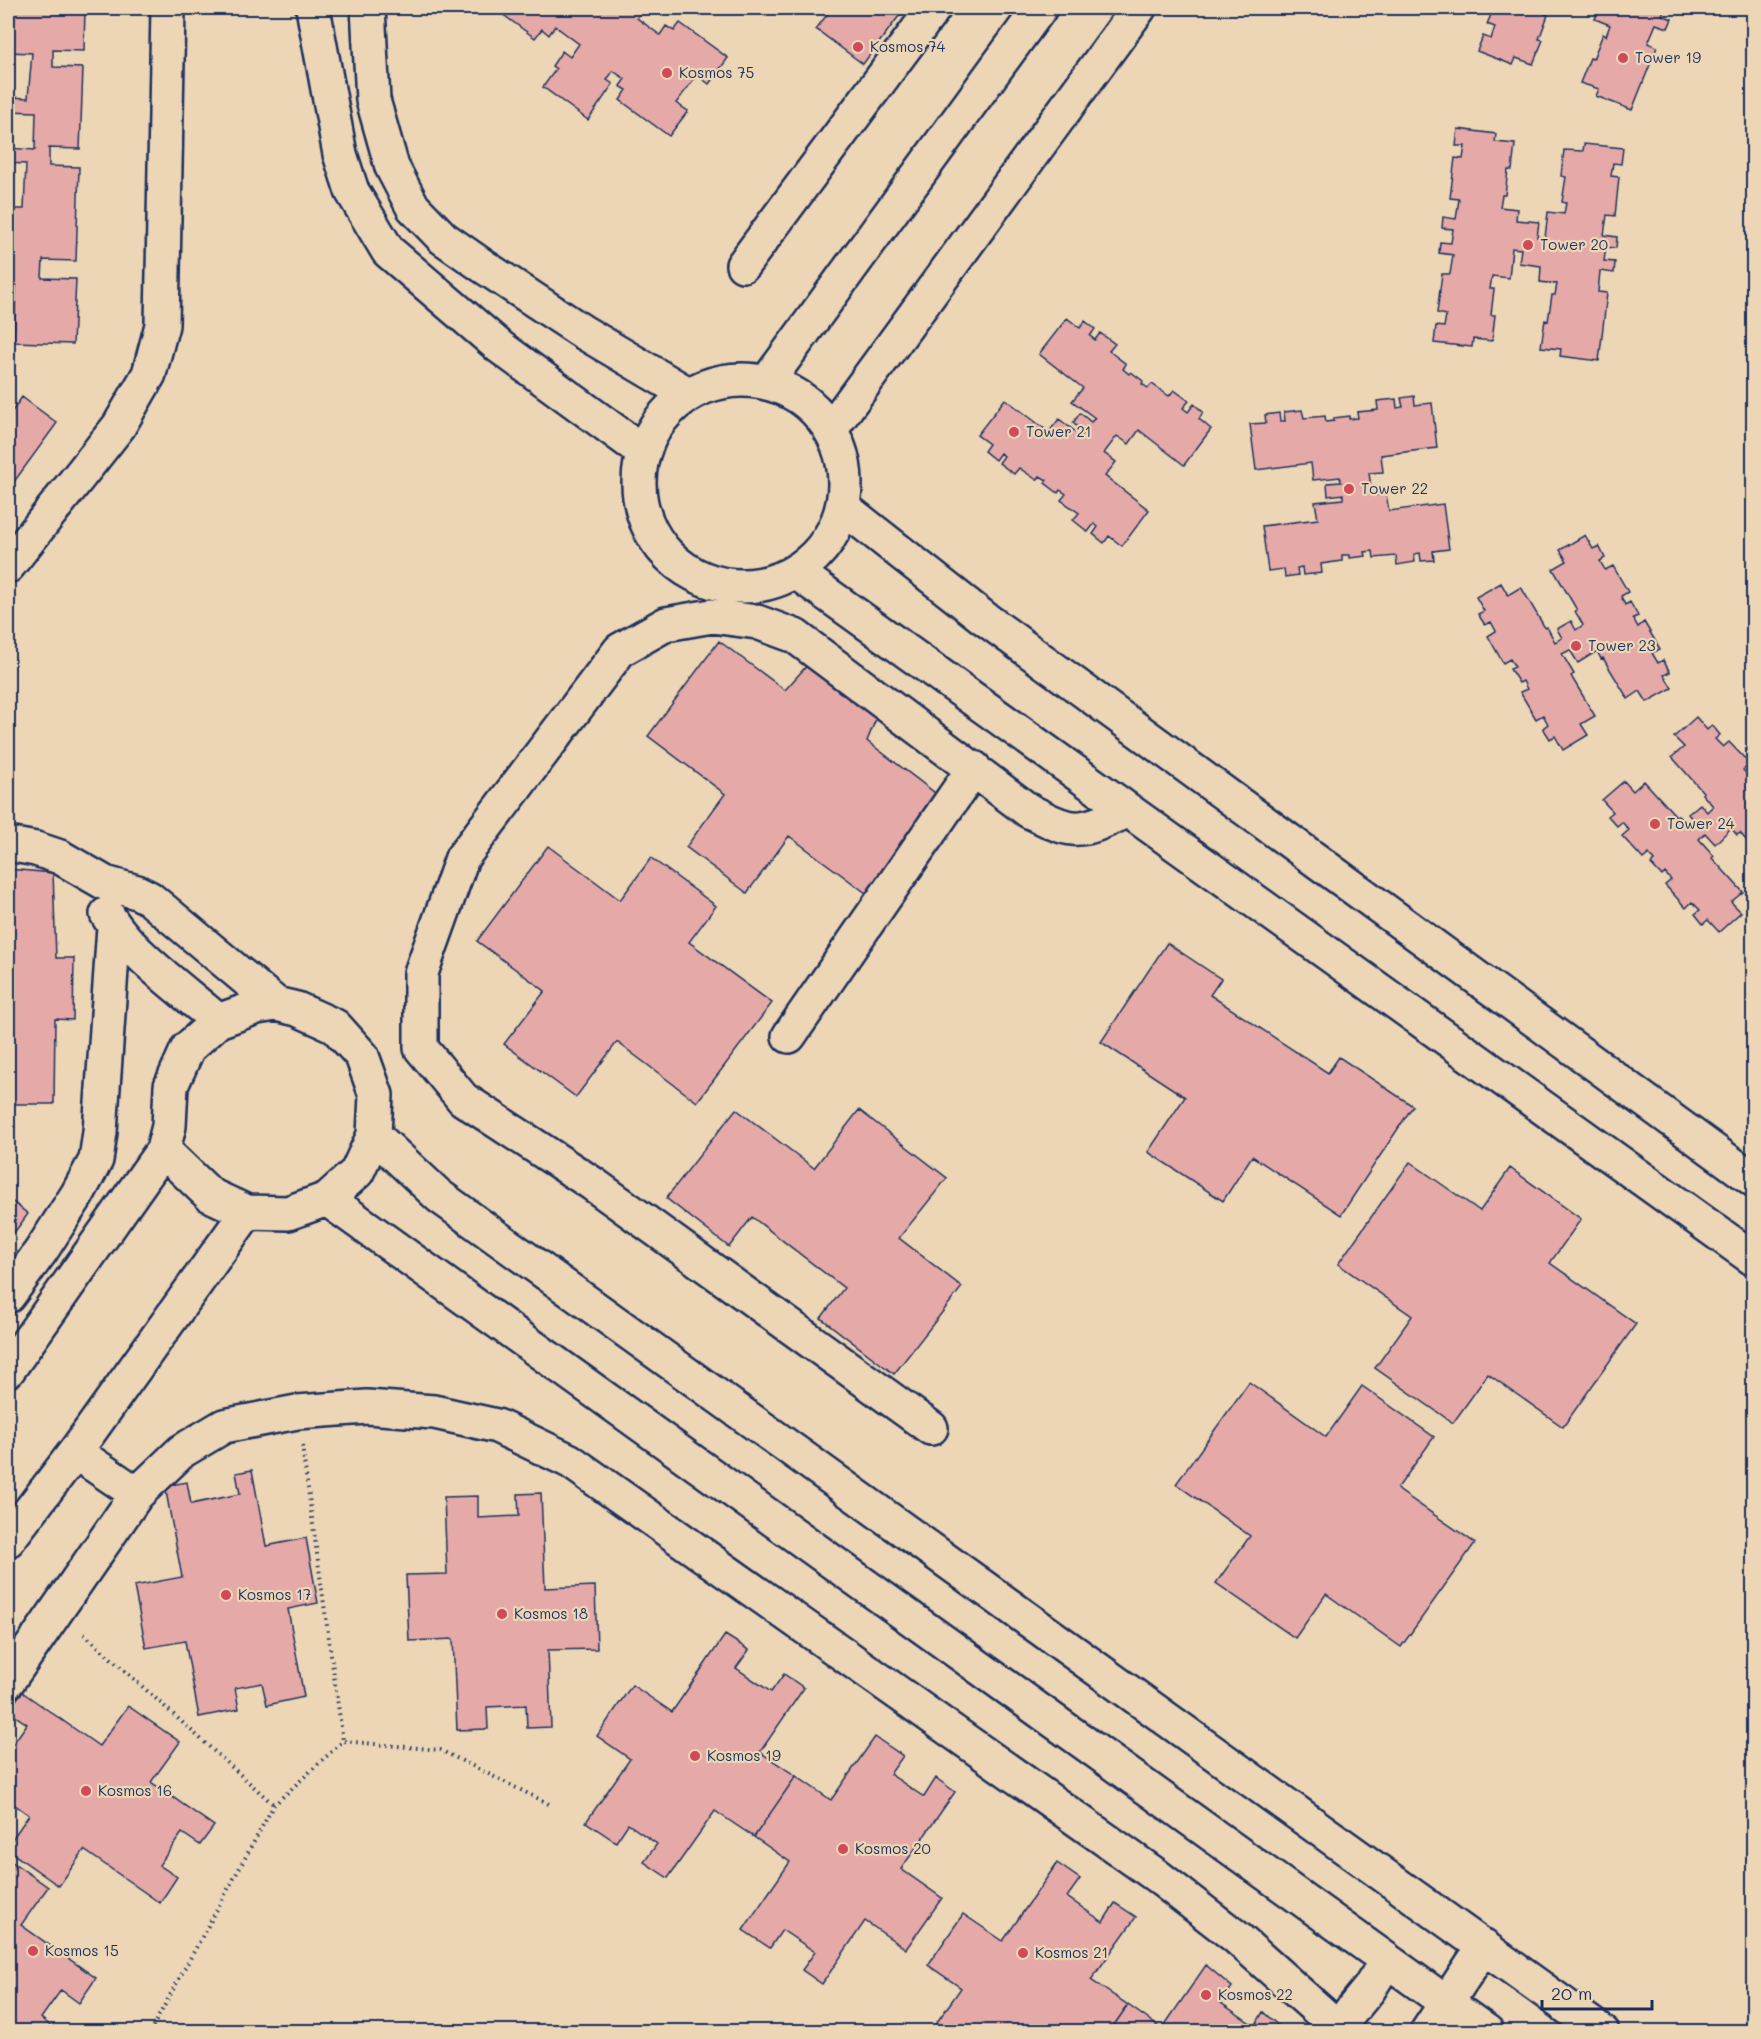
<svg xmlns="http://www.w3.org/2000/svg" width="1761" height="2039" viewBox="0 0 1761 2039" font-family="Mali,sans-serif">
  <style>
    .building { fill: #e5aaa7; stroke: #1b2f5e; stroke-width: 1.5 }
    .lines { fill: none; stroke-linecap: round; stroke-linejoin: round }
    .minor-casing { stroke: #1b2f5e; stroke-width: 38 }
    .path { stroke: #1b2f5e; stroke-width: 4; stroke-dasharray: 1.5 4.5; stroke-linecap: butt }
    .minor { stroke: #ecd6b5; stroke-width: 33 }
    .poi-dot { fill: #d1495b; stroke: #ecd6b5; stroke-width: 2 }
    .labels { text-anchor: middle; stroke-width: 4.5; stroke-linejoin: round; paint-order: stroke }
    .poi-label { font-size: 15px; fill: #1b2f5e; stroke: #ecd6b5; text-anchor: start }
  </style>
  <rect width="100%" height="100%" fill="#ecd6b5"/>
  <filter id="ink" filterUnits="userSpaceOnUse"><feTurbulence type="fractalNoise" baseFrequency=".0167" numOctaves="2"/><feDisplacementMap in="SourceGraphic" scale="12" xChannelSelector="R" yChannelSelector="G"/><feConvolveMatrix kernelMatrix="1 2 1 2 8 2 1 2 1" color-interpolation-filters="sRGB"/></filter>
  <g filter="url(#ink)">
    <path class="building" d="M8,8H85L84,51L53,50V67L83,68L80,149L49,148V166L79,167L76,261L43,260L42,278L76,279L73,344L14,342L16,285H8V209H24L26,164L8,163V148L35,150L36,112L8,111V97L28,98L32,53L8,52Z
      M494,8H644L637,18L660,35L666,26L674,31L680,23L728,58L709,84L697,75L676,103L688,111L669,136L620,100L627,90L620,86L625,79L613,71L607,80L613,84L588,120L543,87L556,69L552,66L562,51L570,57L579,44L555,26L549,35L542,29L535,38Z
      M832,8H905L863,64L816,29Z
      M1494,8H1547L1545,14L1548,15L1539,39L1543,40L1533,64L1516,58L1513,65L1477,51L1483,36L1491,39L1495,27L1487,24Z
      M1599,8H1665L1662,15L1672,19L1668,28L1656,24L1648,43L1657,47L1632,110L1596,96L1599,89L1580,83L1590,58L1593,59L1603,34L1606,36L1610,25L1595,19Z
      M1458,129L1496,134L1495,142L1515,144L1512,170H1508L1505,195H1502L1500,207L1517,209L1516,220L1539,222L1537,237L1545,238L1548,212L1564,214L1566,203L1562,202L1566,177L1561,176L1564,150L1583,151L1584,144L1623,148L1621,164L1613,163L1611,176L1619,177L1615,216L1607,215L1604,235L1617,237L1616,248L1606,247L1604,261L1615,262L1614,273L1600,271L1598,292L1607,293L1599,361L1560,356L1561,349L1541,347L1545,320L1548,321L1552,295H1555L1557,284L1540,282L1541,266L1519,263L1521,249L1512,248L1509,278L1492,276L1490,289H1494L1491,315H1495L1492,341L1473,339L1472,347L1434,343L1436,326L1444,327L1446,315L1437,313L1442,274H1450L1453,255L1439,253L1440,242L1451,243L1453,229L1442,228L1443,217L1456,219L1459,199L1450,198L1455,158L1463,159L1465,146H1456Z
      M1067,318L1080,328L1085,321L1095,329L1090,336L1095,340L1100,333L1115,344L1109,351L1126,364L1123,369L1129,374L1131,372L1143,381L1142,384L1148,388L1152,384L1169,396L1174,390L1189,401L1183,408L1188,412L1194,404L1203,412L1199,419L1211,429L1184,465L1139,430L1129,444L1117,436L1104,453L1116,462L1105,476L1149,510L1122,546L1109,536L1104,543L1093,534L1098,527L1094,524L1088,532L1073,520L1079,513L1061,500L1066,494L1060,490L1058,493L1045,483L1047,480L1040,476L1037,480L1019,468L1014,474L999,463L1004,456L1000,453L995,460L984,451L989,444L977,435L1005,399L1049,432L1059,419L1081,436L1084,432L1073,423L1080,413L1091,422L1095,418L1072,401L1083,388L1039,354Z
      M1414,396L1415,405L1432,403L1437,448L1381,455L1383,472L1369,473L1372,495L1386,494L1389,511L1443,504L1449,549L1433,551L1434,560L1421,561L1420,553L1414,554L1415,562L1397,565L1396,556L1374,558L1373,551L1365,552L1366,556L1350,558V555H1342V561L1321,564L1322,573L1303,575L1302,567L1297,568L1298,575L1285,577L1284,569L1268,571L1262,526L1318,519L1315,502L1343,499V494L1328,496L1327,483L1341,482L1340,477L1313,480L1311,463L1256,470L1250,424L1266,423L1265,415L1279,413L1280,421H1285L1284,412L1302,410L1304,418L1325,416L1326,422L1334,421V418L1349,416V419L1358,418L1357,412L1378,410L1377,401L1396,399L1397,408L1403,407L1401,398Z
      M22,397L57,423L8,490V417Z
      M1585,535L1593,549L1599,546L1605,558L1600,561L1605,570L1613,566L1628,592L1621,596L1625,605L1630,602L1638,616L1633,618L1638,627L1644,622L1660,649L1652,653L1658,663L1663,660L1670,672L1664,675L1672,688L1647,702L1640,691L1628,699L1603,658L1601,659L1597,651L1578,663L1570,650L1562,654L1574,674L1571,676L1595,716L1581,724L1588,735L1563,750L1555,736L1550,739L1543,728L1548,724L1543,715L1536,719L1520,692L1527,689L1523,681L1519,683L1510,669L1515,667L1510,659L1503,663L1488,636L1496,631L1491,622L1485,625L1478,614L1484,611L1476,597L1501,583L1508,595L1521,587L1545,628L1547,627L1555,642L1562,638L1557,629L1571,621L1576,630L1583,625L1575,611L1577,610L1553,569L1567,561L1560,550Z
      M719,641L785,690L811,661L880,709L867,741L943,799L870,896L789,836L747,893L686,847L725,794L648,736Z
      M1696,717L1707,730L1712,725L1720,735L1715,739L1723,747L1729,742L1750,764L1743,770L1750,777L1754,775V849L1740,833L1737,835L1731,828L1715,844L1705,833L1699,839L1714,856L1712,858L1743,892L1731,902L1741,912L1719,932L1708,920L1703,924L1695,914L1700,910L1692,902L1686,908L1665,885L1671,880L1665,873L1662,876L1651,864L1654,861L1649,854L1643,859L1622,836L1629,830L1622,822L1617,826L1608,816L1613,812L1602,800L1624,781L1633,791L1644,781L1676,816L1678,815L1689,828L1695,822L1688,814L1700,804L1707,812L1713,806L1702,794L1703,792L1672,757L1684,747L1674,737Z
      M548,846L620,900L651,858L716,906L689,942L772,1003L697,1102L617,1042L576,1097L504,1044L545,991L477,941Z
      M8,869L53,873L56,958H74L73,1020L55,1019L54,1104H8Z
      M1167,943L1221,979L1210,995L1328,1073L1339,1057L1413,1106L1341,1215L1252,1156L1223,1201L1148,1152L1185,1097L1101,1042Z
      M736,1109L814,1168L859,1110L947,1178L899,1238L962,1287L894,1374L821,1318L844,1288L752,1217L729,1247L666,1198Z
      M1410,1162L1480,1211L1510,1168L1581,1219L1550,1263L1636,1324L1563,1427L1488,1374L1453,1423L1375,1368L1412,1316L1338,1264Z
      M8,1198L28,1214L8,1241Z
      M1249,1382L1326,1437L1362,1386L1434,1437L1397,1489L1475,1543L1401,1647L1326,1594L1295,1638L1216,1583L1250,1536L1176,1484Z
      M252,1470L266,1546L306,1538L318,1603L288,1609L304,1697L267,1705L262,1683L235,1688L239,1709L199,1717L185,1641L146,1648L134,1586L182,1577L165,1486L187,1482L191,1504L240,1494L236,1473Z
      M541,1493L545,1588L595,1586L597,1649L548,1650L551,1727L527,1728L526,1705L487,1707L488,1729L457,1730L453,1639L409,1641L406,1575L447,1574L444,1497L478,1496V1518L519,1516L518,1494Z
      M725,1635L749,1650L736,1668L771,1692L784,1674L804,1688L760,1752L796,1776L754,1837L715,1811L668,1878L644,1862L657,1844L628,1824L616,1842L586,1822L630,1759L597,1736L632,1685L672,1712Z
      M22,1692L99,1746L128,1706L180,1742L151,1782L214,1826L200,1845L182,1833L159,1865L177,1877L160,1903L84,1850L59,1886L8,1850V1845L29,1815L8,1800V1751L27,1724L8,1711Z
      M875,1737L903,1756L890,1774L924,1797L936,1778L955,1792L901,1869L942,1898L906,1949L865,1921L822,1984L802,1970L815,1952L782,1930L770,1948L743,1930L790,1862L754,1837L796,1776L831,1800Z
      M8,1859L48,1887L21,1925L96,1978L79,2003L61,1990L41,2018L58,2032H8Z
      M1057,1863L1080,1879L1067,1897L1103,1922L1115,1903L1136,1917L1091,1980L1128,2005L1109,2032H930L961,1988L928,1965L963,1914L1003,1941Z
      M1206,1965L1232,1987L1221,2003L1255,2026L1263,2012L1281,2028L1278,2032H1109L1128,2005L1162,2029Z"/>
    <g class="lines">
      <defs>
        <path id="minor" d="M313,8L340,154L352,191L388,251L500,347L642,451
          M368,8L373,100L392,167L413,207L443,238L483,266L583,332L688,394
          M743,265L934,8
          M639 483a103 103 0 1 1 206 0a103 103 0 1 1-206 0Z
          M767,382L1040,8
          M831,429L1139,8
          M844,508L984,618L1754,1180
          M8,566L119,426L149,374L162,325L168,8
          M796,572L1754,1259
          M8,844L36,849L60,857L105,883L137,892L149,898L276,1004
          M107,914C129,953 184,991 218,1021
          M276,1004L297,1009L335,1026L362,1056L376,1095L374,1135L357,1172L327,1199L288,1213L247,1212L210,1195L163,1150L169,1126L171,1086L188,1048L218,1021L257,1007Z
          M789,1036L974,768
          M374,1135L439,1196L1602,2032
          M327,1199L1487,2032
          M8,1296L41,1251L77,1195L96,1160L100,1132L114,926
          M8,1370L163,1150
          M931,1428L593,1184L463,1099L421,1048V973L462,858L620,650L666,624L712,616L757,622L795,636L1029,811C1043,817 1058,827 1073,828C1091,830 1112,817 1128,810
          M75,1452L137,1494
          M8,1540L75,1452L247,1212
          M8,1681L137,1494L182,1451L224,1426L297,1412L367,1407L434,1412L497,1426L570,1461L1157,1876L1236,1937L1343,2032
          M1338,2027L1369,1989L1387,1960
          M1427,2032L1484,1946"/>
      </defs>
      <use href="#minor" class="minor-casing"/>
      <path class="path" d="M302,1446L343,1741
        M84,1634L274,1805
        M150,2032L274,1805L343,1741L440,1750L551,1805"/>
      <use href="#minor" class="minor"/>
    </g>
  </g>
  <g class="poi-dot">
    <circle cx="858" cy="47" r="6"/>
    <circle cx="1623" cy="58" r="6"/>
    <circle cx="667" cy="73" r="6"/>
    <circle cx="1528" cy="245" r="6"/>
    <circle cx="1014" cy="432" r="6"/>
    <circle cx="1349" cy="489" r="6"/>
    <circle cx="1576" cy="646" r="6"/>
    <circle cx="1655" cy="824" r="6"/>
    <circle cx="226" cy="1595" r="6"/>
    <circle cx="502" cy="1614" r="6"/>
    <circle cx="695" cy="1756" r="6"/>
    <circle cx="86" cy="1791" r="6"/>
    <circle cx="843" cy="1849" r="6"/>
    <circle cx="33" cy="1951" r="6"/>
    <circle cx="1023" cy="1953" r="6"/>
    <circle cx="1206" cy="1995" r="6"/>
  </g>
  <g class="labels">
    <g class="poi-label">
      <text x="870" y="52">Kosmos 74</text>
      <text x="1635" y="63">Tower 19</text>
      <text x="679" y="78">Kosmos 75</text>
      <text x="1540" y="250">Tower 20</text>
      <text x="1026" y="437">Tower 21</text>
      <text x="1361" y="494">Tower 22</text>
      <text x="1588" y="651">Tower 23</text>
      <text x="1667" y="829">Tower 24</text>
      <text x="238" y="1600">Kosmos 17</text>
      <text x="514" y="1619">Kosmos 18</text>
      <text x="707" y="1761">Kosmos 19</text>
      <text x="98" y="1796">Kosmos 16</text>
      <text x="855" y="1854">Kosmos 20</text>
      <text x="45" y="1956">Kosmos 15</text>
      <text x="1035" y="1958">Kosmos 21</text>
      <text x="1218" y="2000">Kosmos 22</text>
    </g>
  </g>
  <rect width="1761" height="2039" fill="none" stroke="#ecd6b5" stroke-width="30"/>
  <rect x="15" y="15" width="1731" height="2009" fill="none" stroke="#1b2f5e" stroke-width="2" filter="url(#ink)"/>
  <path d="M1542 2000v9h110v-9" fill="none" stroke="#1b2f5e" stroke-width="3"/>
  <text x="1551" y="2000" font-size="18" fill="#1b2f5e" stroke="#ecd6b5" stroke-width="4.5" paint-order="stroke">20 m</text>
</svg>
